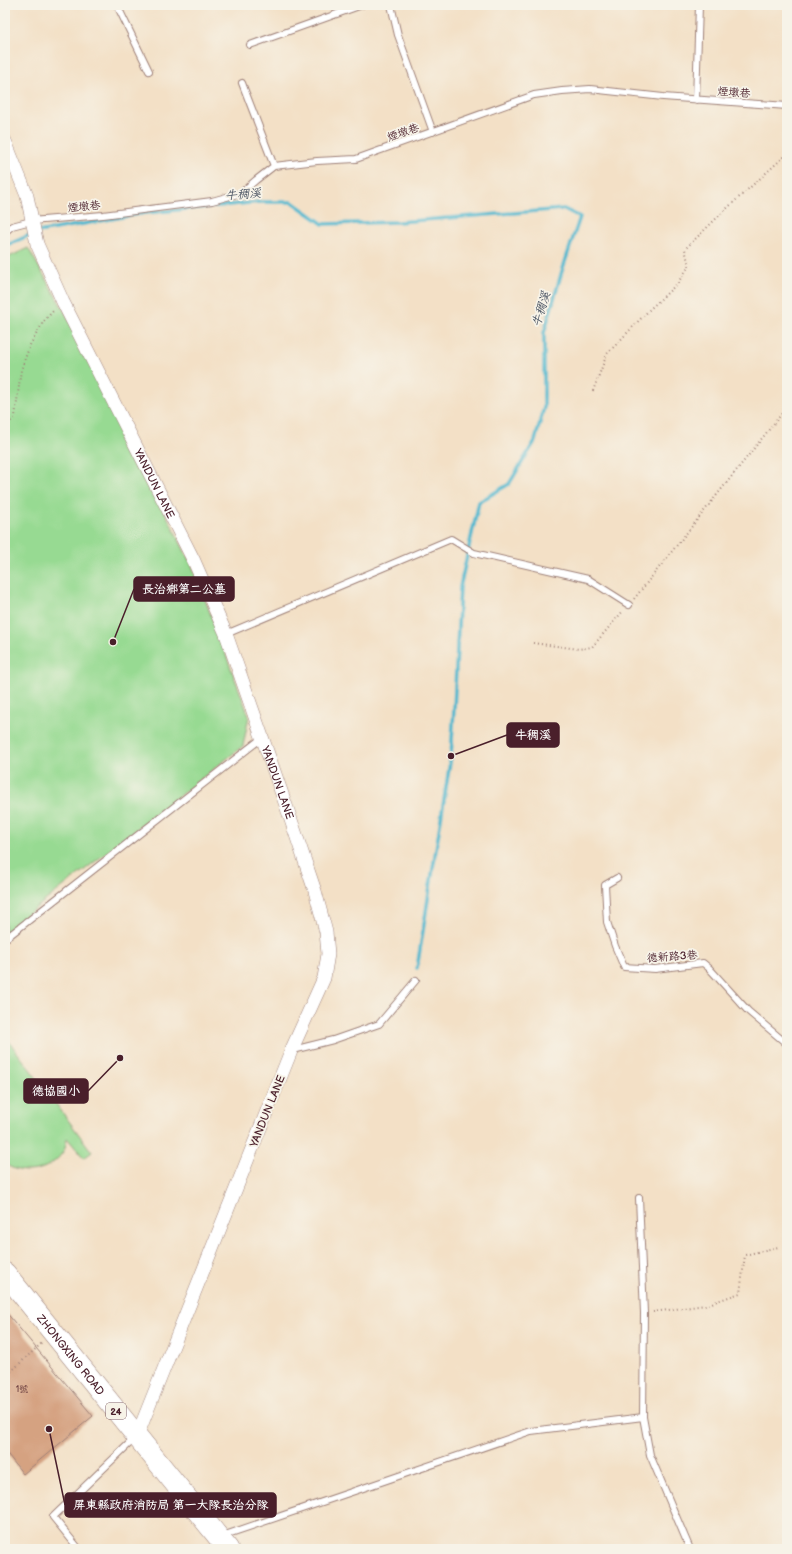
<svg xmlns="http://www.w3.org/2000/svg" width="792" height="1554" viewBox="0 0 792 1554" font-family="'Balsamiq Sans','LXGW WenKai TC',sans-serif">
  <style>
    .green { fill: #97da92; stroke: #707c5e }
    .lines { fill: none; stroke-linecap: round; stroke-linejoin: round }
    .stream { stroke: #51b8cf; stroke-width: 3.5 }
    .building { fill: #d5a281 }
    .service-casing { stroke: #9e8078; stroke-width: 8 }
    .minor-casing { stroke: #9e8078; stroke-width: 14 }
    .primary-casing { stroke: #9e8078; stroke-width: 22 }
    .path { stroke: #9e8078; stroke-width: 2; stroke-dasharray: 1 3; stroke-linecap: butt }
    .service { stroke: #fff; stroke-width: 6 }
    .minor { stroke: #fff; stroke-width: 13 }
    .primary { stroke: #fff; stroke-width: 21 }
    .labels { text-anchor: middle; stroke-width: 3.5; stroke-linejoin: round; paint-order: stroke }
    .number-label { font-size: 9px; fill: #6d4040 }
    .shield { fill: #f7f3e8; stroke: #7e5f64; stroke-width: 1 }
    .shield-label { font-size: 10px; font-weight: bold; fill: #4a1f2b }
    .street-label { font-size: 11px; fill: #4a1f2b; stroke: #f7f3e8 }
    .water-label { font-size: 12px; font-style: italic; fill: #4c5564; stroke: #f7f3e8 }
    .leader { fill: none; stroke: #4a1f2b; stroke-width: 1.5 }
    .callout-dot { fill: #4a1f2b; stroke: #f7f3e8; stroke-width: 1.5 }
    .callout { fill: #4a1f2b; stroke: #4a1f2b; stroke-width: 1.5 }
    .callout-label { font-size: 12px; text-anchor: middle; font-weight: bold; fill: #fff }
  </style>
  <rect width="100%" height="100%" fill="#f7f3e8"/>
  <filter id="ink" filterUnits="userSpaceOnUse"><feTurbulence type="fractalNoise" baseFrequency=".025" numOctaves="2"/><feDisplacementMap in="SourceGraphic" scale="8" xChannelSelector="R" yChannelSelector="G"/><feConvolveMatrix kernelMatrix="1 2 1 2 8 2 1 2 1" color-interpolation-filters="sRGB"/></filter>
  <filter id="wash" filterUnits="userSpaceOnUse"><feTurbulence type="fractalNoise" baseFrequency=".012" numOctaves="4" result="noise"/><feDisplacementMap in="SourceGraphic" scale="16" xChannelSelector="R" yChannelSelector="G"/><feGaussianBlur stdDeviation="0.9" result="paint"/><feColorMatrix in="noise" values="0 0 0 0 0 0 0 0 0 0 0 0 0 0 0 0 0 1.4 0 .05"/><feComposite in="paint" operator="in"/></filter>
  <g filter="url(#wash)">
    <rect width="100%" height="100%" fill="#f3e0c6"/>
    <path class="green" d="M28,248L66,314L193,568L249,716L243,746L5,932V259Z
      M5,1036L92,1152L84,1158L67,1138C66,1141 66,1145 65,1148C55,1170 24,1178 5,1164Z"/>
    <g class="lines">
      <path class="stream" d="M38,232L145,213L260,202H292L323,224L398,222L564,209L580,217L562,271L544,333V407L535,441L509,484L479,502L460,587L454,709L451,756L417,968
        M5,246L32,234"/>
    </g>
    <g id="blocks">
      <path class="building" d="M5,1311L93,1416L23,1474L5,1451Z"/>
    </g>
  </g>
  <g filter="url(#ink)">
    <use href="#blocks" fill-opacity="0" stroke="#9e8078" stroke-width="1"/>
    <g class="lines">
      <defs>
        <path id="service" d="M117,5L149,71
          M391,5L398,35L433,132
          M250,45L362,5
          M242,83L274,166
          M696,100L699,5
          M5,232L12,226L31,221L103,215L212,201L241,193L256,180L274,166L317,161L356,159L534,95L562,91L590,89L663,97L787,106
          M226,634L451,539L474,553L588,579L629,605
          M617,878L605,885L607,922L615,946L624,967L655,969L703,963L709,968L748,1011L787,1044
          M5,939L262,738
          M293,1050L333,1040L379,1024L416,980
          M639,1198L644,1313L643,1417L650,1455L690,1549
          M222,1536L531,1431L643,1417
          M79,1549L53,1517L134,1439"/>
        <g id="minor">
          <path id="s1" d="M5,141L27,196L37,244L63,302L194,561L226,634L289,814L315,891L326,932L328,954L324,978L291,1051L137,1436"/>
        </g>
        <g id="primary">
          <path id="s2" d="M5,1273L228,1549"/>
        </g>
      </defs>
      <use href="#service" class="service-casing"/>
      <use href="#minor" class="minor-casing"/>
      <use href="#primary" class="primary-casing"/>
      <path class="path" d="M593,391L607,354L650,309L677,284L689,266L685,249L724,211L787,154
        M5,427L15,417L21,370L30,345L44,321L54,310
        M634,599L787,407
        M533,643L579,649L592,647L623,611
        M653,1312L706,1305L740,1293L745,1255L778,1247
        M5,1377L42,1343"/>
      <use href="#service" class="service"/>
      <use href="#minor" class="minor"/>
      <use href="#primary" class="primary"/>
    </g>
  </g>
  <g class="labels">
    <g class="number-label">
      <text x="22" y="1392">1號</text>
    </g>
    <rect class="shield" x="106" y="1403" width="20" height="16" rx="3"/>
    <g class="shield-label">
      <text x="116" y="1415">24</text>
    </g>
    <g class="street-label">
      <text transform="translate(734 92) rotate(4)" y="4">煙墩巷</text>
      <text transform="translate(403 132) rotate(-19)" y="4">煙墩巷</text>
      <text transform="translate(84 206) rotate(-5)" y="4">煙墩巷</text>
      <text dy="4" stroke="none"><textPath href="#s1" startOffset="375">YANDUN LANE</textPath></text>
      <text dy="4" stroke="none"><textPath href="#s1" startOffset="699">YANDUN LANE</textPath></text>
      <text transform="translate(672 956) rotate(-4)" y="4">德新路3巷</text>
      <text transform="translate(267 1111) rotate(-68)" y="4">YANDUN LANE</text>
      <text dy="4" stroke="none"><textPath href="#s2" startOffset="105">ZHONGXING ROAD</textPath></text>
    </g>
    <g class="water-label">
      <text transform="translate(243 194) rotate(-4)" y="4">牛稠溪</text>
      <text transform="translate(541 309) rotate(-73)" y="4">牛稠溪</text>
    </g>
  </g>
  <path class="leader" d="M113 642L134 589M451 756L507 735M120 1058L88 1091M49 1429L65 1505"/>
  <g class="callout-dot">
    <circle cx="113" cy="642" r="4"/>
    <circle cx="451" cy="756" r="4"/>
    <circle cx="120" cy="1058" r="4"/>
    <circle cx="49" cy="1429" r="4"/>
  </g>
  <g class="callout">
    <rect x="134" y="577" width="100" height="24" rx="4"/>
    <rect x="507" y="723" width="52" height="24" rx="4"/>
    <rect x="24" y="1079" width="64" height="24" rx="4"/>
    <rect x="65" y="1493" width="211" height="24" rx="4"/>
  </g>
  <g class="callout-label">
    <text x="184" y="593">長治鄉第二公墓</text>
    <text x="533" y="739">牛稠溪</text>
    <text x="56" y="1095">德協國小</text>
    <text x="171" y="1509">屏東縣政府消防局 第一大隊長治分隊</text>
  </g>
  <rect width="792" height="1554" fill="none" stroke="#f7f3e8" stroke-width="20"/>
</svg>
